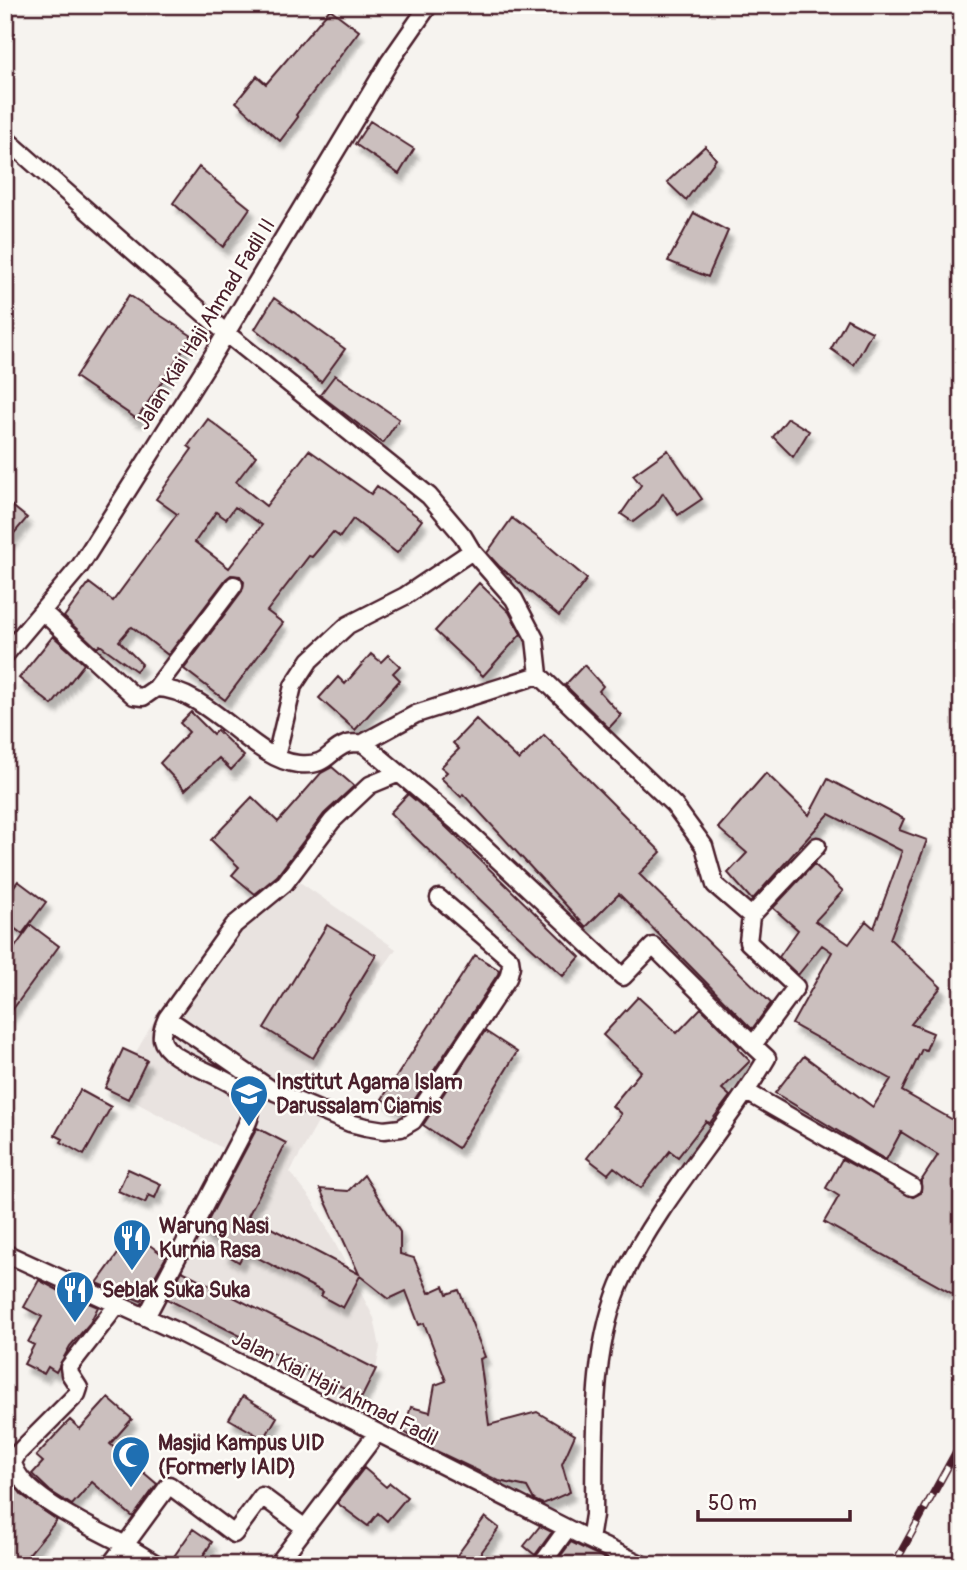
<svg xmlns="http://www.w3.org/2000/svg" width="967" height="1570" viewBox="0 0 967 1570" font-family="Pangolin,sans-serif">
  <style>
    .built { fill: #e9e3e0 }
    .building { fill: #cbbfbe; stroke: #4a1f2b; stroke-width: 2; fill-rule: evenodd; filter: url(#shadow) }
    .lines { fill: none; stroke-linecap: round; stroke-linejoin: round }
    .minor-casing { stroke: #4a1f2b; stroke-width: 21 }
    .minor { stroke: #fdfcf7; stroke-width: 16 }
    .rail-casing { stroke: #4a1f2b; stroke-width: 8 }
    .rail { stroke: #fdfcf7; stroke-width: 5; stroke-dasharray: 16; stroke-linecap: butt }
    .labels { text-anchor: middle; stroke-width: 5; stroke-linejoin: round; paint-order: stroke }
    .street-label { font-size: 21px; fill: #4a1f2b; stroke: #fdfcf7 }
    .poi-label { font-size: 21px; font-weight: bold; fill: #4a1f2b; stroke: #fdfcf7; text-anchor: start }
  </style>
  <defs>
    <filter id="shadow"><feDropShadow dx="4.5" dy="8" stdDeviation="2" flood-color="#0004"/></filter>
  </defs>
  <rect width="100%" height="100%" fill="#f6f3ef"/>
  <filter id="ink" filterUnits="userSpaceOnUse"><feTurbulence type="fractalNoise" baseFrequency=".0143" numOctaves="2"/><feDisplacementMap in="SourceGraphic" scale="14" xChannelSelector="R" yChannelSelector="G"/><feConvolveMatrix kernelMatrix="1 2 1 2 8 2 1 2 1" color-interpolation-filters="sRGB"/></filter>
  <g filter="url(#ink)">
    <path class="built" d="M281,869L396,949L301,1086L328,1105L290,1172L314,1203L374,1318L380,1347L376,1369L355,1410L142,1302L179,1246L228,1151L129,1099L147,1060L135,1054L160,1010L220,929L268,885Z"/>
    <path class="building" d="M330,9L359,31L296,115L298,117L280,141L236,102L257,76L266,84Z
      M370,121L414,149L399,174L355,144Z
      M705,146L716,159L686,200L667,182Z
      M199,167L250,208L223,247L173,203Z
      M694,213L728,231L708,277L668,261Z
      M129,295L192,336L137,419L75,377Z
      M274,298L345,349L321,382L255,329Z
      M847,319L872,332L854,365L831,349Z
      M335,375L399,419L383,443L320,395Z
      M788,418L809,431L793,457L773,437Z
      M208,419L256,456L236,482L266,506L309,450L371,494L377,486L422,520L397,553L353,519L340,537L333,532L312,557L309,556L267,611L283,623L225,700L184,669L242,591L244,582L240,576L231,575L226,579L168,655L132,627L130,628L119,641L142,664L136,671L100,645L97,648L64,617L89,583L113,601L177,514L156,499L192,449L188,446ZM235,507L262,525L229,568L195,542L216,512L226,519Z
      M668,450L702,499L678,515L663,493L655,505L633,522L621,514L641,485L633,475Z
      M5,500L27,518L5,544Z
      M512,518L545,543L587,579L559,616L499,566L487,553Z
      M479,583L509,612L521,634L483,676L435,631Z
      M53,636L84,664L52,705L19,678Z
      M371,654L381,662L388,655L400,666L393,673L400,680L355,730L319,698L338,677L345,684Z
      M584,665L603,686L599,691L621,715L609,728L565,685Z
      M191,712L213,734L217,730L244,756L231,770L219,758L185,790L160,763L189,732L180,723Z
      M476,719L519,760L544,735L661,852L639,874L771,1003L752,1029L619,894L586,927L463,794L461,797L441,778L447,772L441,767L459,749L453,743Z
      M332,767L354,786L324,814L277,876L255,894L232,875L239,867L211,840L252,797L278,822L321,773Z
      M766,773L809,815L828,779L904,819L899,830L927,840L890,939L941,987L911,1024L933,1033L926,1050L922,1049L902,1091L962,1125V1299L824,1222L839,1196L826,1188L842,1159L913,1197L921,1193V1181L938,1155L901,1132L886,1160L775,1093L804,1056L873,1107L891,1079L792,1024L832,952L822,945L798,975L779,957L798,930L773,908L814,864L843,891L815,921L849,944L866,921L874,928L902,851L829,814L752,900L728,873L747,853L718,828Z
      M408,794L443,824L580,957L563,976L496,915L390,813Z
      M18,881L46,902L22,934L5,921V898Z
      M31,925L59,946L5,1020V961Z
      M327,925L376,955L313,1058L264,1028Z
      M475,955L499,970L498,974L405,1114L382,1099Z
      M638,997L677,1033L701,1008L740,1047L738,1049L750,1061L722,1089L730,1096L709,1124L706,1121L678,1157L670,1151L641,1188L614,1167L608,1174L587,1158L621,1114L612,1106L641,1071L603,1035Z
      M485,1031L517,1052L458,1148L423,1125Z
      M123,1049L147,1060L128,1099L105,1088Z
      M80,1090L111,1107L84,1155L61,1142L63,1139L55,1135Z
      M257,1128L286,1143L248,1216L359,1274L320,1189L348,1191L364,1175L400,1232V1254L414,1258L429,1293L444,1286L447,1294L459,1290L485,1357L480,1359L489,1425L537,1412L575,1435L562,1464L570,1492L543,1504L534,1500L527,1487L499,1481L426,1446L403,1431L411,1407L430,1412L435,1385L446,1381L424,1323L419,1325L406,1291L389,1299L360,1276L343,1308L321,1296L323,1292L245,1251L239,1262L224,1253L228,1246L202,1232Z
      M128,1169L161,1184L155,1198L149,1195L145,1203L118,1191Z
      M133,1233L166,1257L141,1301L97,1283Z
      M182,1271L376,1369L362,1397L167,1299Z
      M39,1280L82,1303L84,1301L98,1307L90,1323L70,1346L56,1372L48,1367L44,1374L24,1364L34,1345L28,1342L42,1317L24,1307Z
      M243,1396L277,1417L264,1439L229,1419Z
      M108,1398L132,1419L110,1444L157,1484L133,1517L92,1482L72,1505L50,1491L32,1474L43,1462L36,1456L63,1427L70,1420L80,1429Z
      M364,1468L386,1487L390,1483L407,1497L387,1521L378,1513L368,1526L337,1503Z
      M5,1473L22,1495L57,1520L20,1565H5Z
      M485,1517L499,1528L472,1565H450Z
      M540,1526L552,1532L535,1555L524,1546Z
      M193,1529L212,1542L197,1565H168Z
      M571,1542L610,1561L616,1565H554Z"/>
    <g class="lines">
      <defs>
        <path id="minor" d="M5,138L226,333L429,496L463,536L472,551L514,599L535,639L539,675L674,805L704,846L715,885L751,916
          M43,612L134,696L143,697L156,688C209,689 251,759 298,764C329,767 327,751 347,744C351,743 358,743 363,743L463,827L623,977L653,946L753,1045
          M5,655L80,566L210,360L390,61L429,5
          M156,688L234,585
          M363,743L416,714L539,675
          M276,757L293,686L310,660L348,625L405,596L472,551
          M167,1018L275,1092L350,1123L366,1127L384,1130L401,1128L413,1121L508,978L511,966L510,959L439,898
          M747,1092L912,1187
          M5,1253L178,1332L590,1540L643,1565
          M146,1317L240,1138C245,1128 254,1114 250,1102C239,1075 167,1065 162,1039C161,1032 164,1025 167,1018L234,925L285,883L332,821L370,785L399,773
          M590,1540L594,1515C595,1438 590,1346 624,1275C660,1199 724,1132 767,1058L753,1045L796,987L748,942L751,916L817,846
          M110,1565L125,1545C96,1529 19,1496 13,1462L18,1453L77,1394L79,1388L70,1374L69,1367L118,1304
          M158,1565L125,1545L169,1485L234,1534L262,1496L305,1528
          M277,1565L377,1433
          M541,1565L567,1529"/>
      </defs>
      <use href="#minor" class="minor-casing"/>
      <use href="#minor" class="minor"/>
      <defs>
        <path id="rail" d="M894,1565L962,1441"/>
      </defs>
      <use href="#rail" class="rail-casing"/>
      <use href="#rail" class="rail"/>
    </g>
  </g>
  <defs>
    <symbol id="university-pin" viewBox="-11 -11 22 30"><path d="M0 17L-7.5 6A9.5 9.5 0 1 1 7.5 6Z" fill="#1f6fb2" stroke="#fdfcf7"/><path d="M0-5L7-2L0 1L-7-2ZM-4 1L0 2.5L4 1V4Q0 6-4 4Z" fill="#fff"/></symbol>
    <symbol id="restaurant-pin" viewBox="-11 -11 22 30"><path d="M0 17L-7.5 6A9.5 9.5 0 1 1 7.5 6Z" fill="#1f6fb2" stroke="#fdfcf7"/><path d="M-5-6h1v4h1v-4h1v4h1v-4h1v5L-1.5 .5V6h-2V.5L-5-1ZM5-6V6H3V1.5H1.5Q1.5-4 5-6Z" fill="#fff"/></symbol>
    <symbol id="mosque-pin" viewBox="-11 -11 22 30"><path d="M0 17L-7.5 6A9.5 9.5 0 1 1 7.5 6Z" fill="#1f6fb2" stroke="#fdfcf7"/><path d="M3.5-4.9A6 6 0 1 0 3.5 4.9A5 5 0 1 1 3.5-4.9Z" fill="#fff"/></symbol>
  </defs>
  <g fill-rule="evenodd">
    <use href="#university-pin" x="227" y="1072" width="44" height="60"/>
    <use href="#restaurant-pin" x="110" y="1216" width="44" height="60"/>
    <use href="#restaurant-pin" x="53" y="1268" width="44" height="60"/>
    <use href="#mosque-pin" x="109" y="1433" width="44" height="60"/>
  </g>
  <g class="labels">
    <g class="street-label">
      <text transform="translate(205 324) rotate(-58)" y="7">Jalan Kiai Haji Ahmad Fadil II</text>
      <text transform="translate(335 1388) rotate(27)" y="7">Jalan Kiai Haji Ahmad Fadil</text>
    </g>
    <g class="poi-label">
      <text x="276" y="1089">Institut Agama Islam<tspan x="276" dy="24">Darussalam Ciamis</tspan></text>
      <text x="159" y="1233">Warung Nasi<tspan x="159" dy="24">Kurnia Rasa</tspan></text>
      <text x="102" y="1297">Seblak Suka Suka</text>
      <text x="158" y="1450">Masjid Kampus UID<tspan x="158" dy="24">(Formerly IAID)</tspan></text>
    </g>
  </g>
  <rect width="967" height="1570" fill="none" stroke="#fdfcf7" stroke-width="28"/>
  <rect x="14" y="14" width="939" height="1542" fill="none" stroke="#4a1f2b" stroke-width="2.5" filter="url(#ink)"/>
  <path d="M698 1510v10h152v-10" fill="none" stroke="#4a1f2b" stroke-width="3.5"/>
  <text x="708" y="1510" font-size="21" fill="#4a1f2b" stroke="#fdfcf7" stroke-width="5" paint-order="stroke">50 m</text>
</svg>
